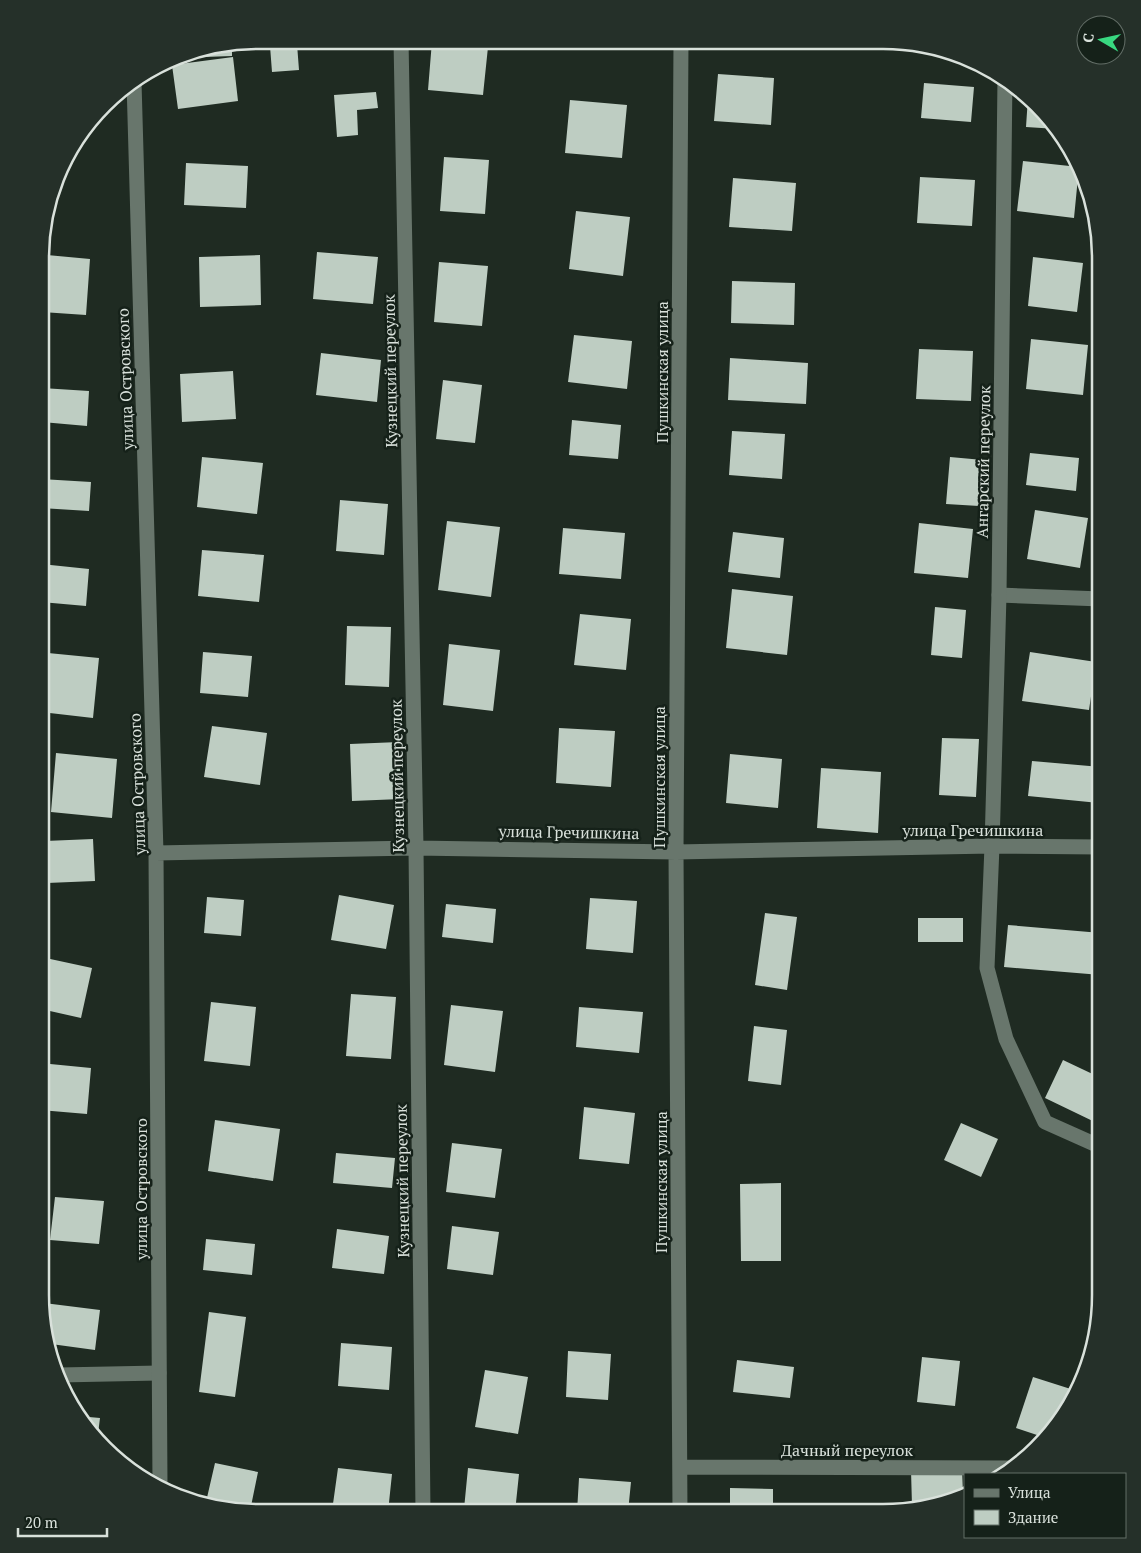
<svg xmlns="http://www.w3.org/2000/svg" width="1141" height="1553" viewBox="0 0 1141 1553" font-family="'PT Serif',serif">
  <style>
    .building { fill: #becdc2 }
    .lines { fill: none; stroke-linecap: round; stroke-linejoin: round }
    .lane { stroke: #68766c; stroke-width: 15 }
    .street { stroke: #68766c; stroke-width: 15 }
    .labels { text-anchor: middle; stroke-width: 5; stroke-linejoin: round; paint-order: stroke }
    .street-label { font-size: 16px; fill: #d9e1db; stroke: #152119 }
    .rim { fill: none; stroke: #d9e1db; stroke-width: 2.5 }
  </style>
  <rect width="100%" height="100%" fill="#1f2b22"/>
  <path class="building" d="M432,41L488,47L483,95L428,90Z
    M728,41L777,42V48L728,44Z
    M232,44V56L204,57V49Z
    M297,44L299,70L272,72L270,46Z
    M233,57L238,101L178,109L172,65Z
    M718,74L774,78L771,125L714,121Z
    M924,83L974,87L971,122L921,118Z
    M376,92L378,108L357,110L358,135L337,137L334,95Z
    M1028,97L1047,114L1057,129L1026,127Z
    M570,100L627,105L622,158L565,153Z
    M73,144L69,171L62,170L69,149Z
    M444,157L489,160L485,214L440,211Z
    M1023,161L1079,167L1074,218L1017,211Z
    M186,163L248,166L246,208L184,205Z
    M920,177L975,180L972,226L917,223Z
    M733,178L796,183L792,231L729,227Z
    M576,211L630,217L623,276L569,269Z
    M317,252L378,257L373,304L313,299Z
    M47,255L90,259L86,315L42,312Z
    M260,255L261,305L200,307L199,257Z
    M1033,257L1083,263L1077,312L1028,306Z
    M439,262L488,266L482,326L434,322Z
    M732,281L795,283L794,325L731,323Z
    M574,335L632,341L627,389L568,382Z
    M1031,339L1088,345L1083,395L1026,389Z
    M919,349L973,351L971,401L916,399Z
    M321,353L381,360L377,402L316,395Z
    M730,358L808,363L806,404L728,400Z
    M233,371L236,419L182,422L180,374Z
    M443,380L482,385L475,443L436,439Z
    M42,388L89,391L87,426L42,422Z
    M572,420L621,425L618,459L569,455Z
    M732,431L785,434L782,479L729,475Z
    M1030,453L1079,458L1076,491L1026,485Z
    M202,457L263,463L257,514L197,507Z
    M950,457L983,460L979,506L946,504Z
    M41,479L91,482L89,511L41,508Z
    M340,500L388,504L384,555L336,551Z
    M1035,510L1088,518L1080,568L1027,559Z
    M447,521L500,527L491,597L438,590Z
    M919,523L973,529L968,578L914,573Z
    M563,528L625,533L621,579L559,574Z
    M733,532L784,538L780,578L728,572Z
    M202,550L264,555L259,602L198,596Z
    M41,564L89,569L86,606L41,602Z
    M732,589L793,596L787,655L726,648Z
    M935,607L966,610L962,658L931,655Z
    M580,614L631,619L626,670L574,665Z
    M347,626L391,627L389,687L345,685Z
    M449,644L500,650L493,711L443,705Z
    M203,652L252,656L248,697L200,693Z
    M1030,652L1096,662L1089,710L1022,701Z
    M48,653L99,658L93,718L41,712Z
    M212,726L267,733L260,785L204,777Z
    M559,728L615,731L611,787L556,783Z
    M942,738L979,739L976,797L939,795Z
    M399,742L401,799L352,801L350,744Z
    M56,753L117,759L112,818L51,812Z
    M730,754L782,759L778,808L726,803Z
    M1032,761L1101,767L1099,803L1028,796Z
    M821,768L881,772L878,833L817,828Z
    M93,839L95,881L47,883L45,841Z
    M339,895L394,905L386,949L331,940Z
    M207,897L244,900L241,936L204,933Z
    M590,898L637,901L633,953L586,949Z
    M446,904L496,909L493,943L442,937Z
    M765,913L797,917L787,990L755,985Z
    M918,918H963V942H918Z
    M1008,925L1101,933V975L1004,967Z
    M41,957L92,968L81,1018L41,1009Z
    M351,994L396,997L391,1059L346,1056Z
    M211,1002L256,1007L250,1066L204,1061Z
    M451,1005L503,1011L495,1072L444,1065Z
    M579,1007L643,1012L639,1053L576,1047Z
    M754,1026L787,1030L781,1085L748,1081Z
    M1063,1060L1101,1078V1125L1045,1098Z
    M40,1063L91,1068L87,1114L40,1110Z
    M584,1107L635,1113L629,1164L579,1159Z
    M215,1120L280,1129L273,1181L208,1171Z
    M961,1123L998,1139L981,1177L944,1160Z
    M452,1143L502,1149L495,1198L446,1192Z
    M336,1153L395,1158L392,1188L333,1183Z
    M781,1183V1261H741L740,1184Z
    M55,1197L104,1201L99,1244L50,1240Z
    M452,1226L499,1232L493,1275L447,1269Z
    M337,1229L389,1236L384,1274L332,1268Z
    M206,1239L255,1244L252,1275L203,1270Z
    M44,1303L100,1310L95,1350L51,1344L43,1309Z
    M209,1312L246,1317L235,1397L199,1392Z
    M341,1343L392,1347L389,1390L338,1386Z
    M568,1351L611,1354L608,1400L566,1397Z
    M922,1357L960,1361L955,1406L917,1402Z
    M737,1360L794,1367L790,1398L733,1392Z
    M485,1370L528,1377L518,1434L475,1427Z
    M1033,1377L1077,1391L1065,1416L1046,1438L1016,1428Z
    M78,1416L100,1418L97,1442L94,1439Z
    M215,1463L258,1472L250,1511H229L206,1502Z
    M338,1468L392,1474L388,1512L332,1511Z
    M468,1468L519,1474L515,1512L464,1509Z
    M962,1468L963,1494L912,1506L911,1470Z
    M579,1478L631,1482L628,1512H577Z
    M730,1488L773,1489V1513H730Z"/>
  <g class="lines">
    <path class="lane" d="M999,595L1101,599
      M992,846L987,968L1006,1039L1045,1122L1101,1147
      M59,1375L159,1373"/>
    <path class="street" d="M401,40L416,848L423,1512
      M134,82L156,853L160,1485
      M992,846L999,595L1005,77
      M156,853L416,848L676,852L992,846L1101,847
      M680,1467L1014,1468
      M680,1512L676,852L681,41"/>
  </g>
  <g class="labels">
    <g class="street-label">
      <text transform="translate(390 371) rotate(-91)" y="6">Кузнецкий переулок</text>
      <text transform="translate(662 372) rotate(-90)" y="6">Пушкинская улица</text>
      <text transform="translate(125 379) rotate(-92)" y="6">улица Островского</text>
      <text transform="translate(983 462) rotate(-89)" y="6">Ангарский переулок</text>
      <text transform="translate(397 776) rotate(-91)" y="6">Кузнецкий переулок</text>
      <text transform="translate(659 777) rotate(-90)" y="6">Пушкинская улица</text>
      <text transform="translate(137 784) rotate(-92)" y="6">улица Островского</text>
      <text x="973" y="836">улица Гречишкина</text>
      <text transform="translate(569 832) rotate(1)" y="6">улица Гречишкина</text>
      <text transform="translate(402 1181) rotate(-91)" y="6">Кузнецкий переулок</text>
      <text transform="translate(661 1182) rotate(-90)" y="6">Пушкинская улица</text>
      <text transform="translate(141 1189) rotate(-90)" y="6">улица Островского</text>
      <text x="847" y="1456">Дачный переулок</text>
    </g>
  </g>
  <path d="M0 0H1141V1553H0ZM258 49H883A209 209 0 0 1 1092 258V1295A209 209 0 0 1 883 1504H258A209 209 0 0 1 49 1295V258A209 209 0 0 1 258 49Z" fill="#253029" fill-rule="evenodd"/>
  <path class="rim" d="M258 49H883A209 209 0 0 1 1092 258V1295A209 209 0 0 1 883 1504H258A209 209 0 0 1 49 1295V258A209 209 0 0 1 258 49Z"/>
  <rect x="964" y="1473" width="162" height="65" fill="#152119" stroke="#636e67"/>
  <rect x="974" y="1489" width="25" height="8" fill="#68766c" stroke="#636e67"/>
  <text x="1008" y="1498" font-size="15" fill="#d9e1db">Улица</text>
  <rect x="974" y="1510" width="25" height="15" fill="#becdc2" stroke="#636e67"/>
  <text x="1008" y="1523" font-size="15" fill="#d9e1db">Здание</text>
  <g transform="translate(1101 40) rotate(279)"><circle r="24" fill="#152119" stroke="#636e67"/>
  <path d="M0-4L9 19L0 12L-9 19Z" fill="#38d880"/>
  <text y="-8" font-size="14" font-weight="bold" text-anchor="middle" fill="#d9e1db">С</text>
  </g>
  <path d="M18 1528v8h89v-8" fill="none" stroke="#d9e1db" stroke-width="2.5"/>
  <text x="25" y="1528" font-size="15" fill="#d9e1db" stroke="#152119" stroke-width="4" paint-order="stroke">20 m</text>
</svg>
